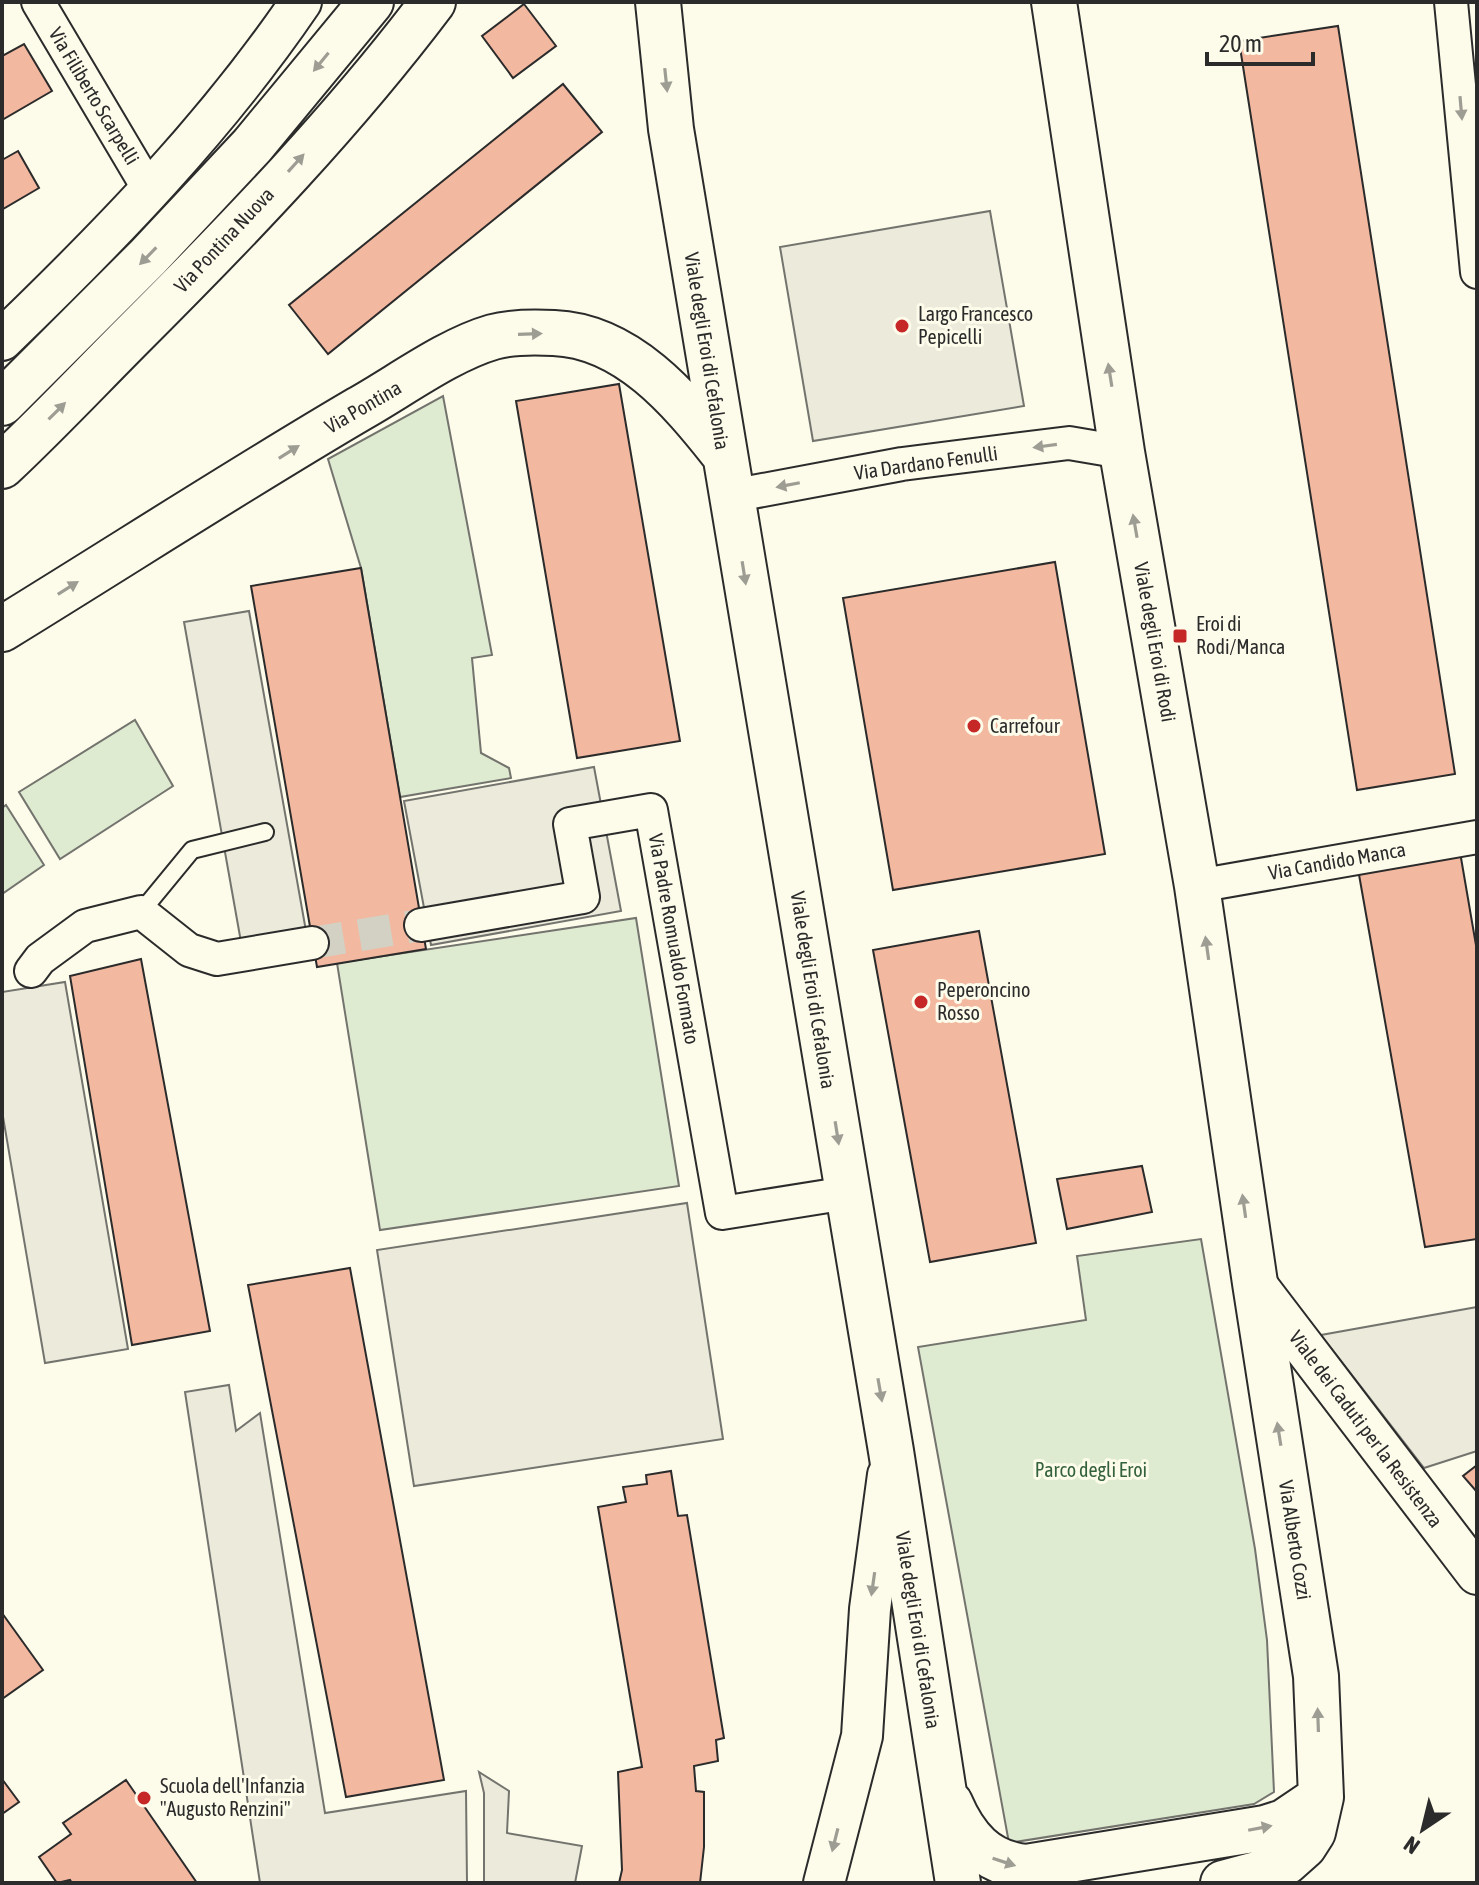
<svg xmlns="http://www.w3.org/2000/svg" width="1479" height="1885" viewBox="0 0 1479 1885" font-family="'Asap Condensed',sans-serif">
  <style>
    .green { fill: #deebd1; stroke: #74746e; stroke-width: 2 }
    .parking { fill: #eceadb; stroke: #74746e; stroke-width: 2 }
    .building { fill: #f2b8a0; stroke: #2b2b2b; stroke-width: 2 }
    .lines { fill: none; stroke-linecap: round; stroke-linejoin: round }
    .minor-tunnel { stroke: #d3d1c4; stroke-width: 32; stroke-dasharray: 32 16; stroke-linecap: butt }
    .service-casing { stroke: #2b2b2b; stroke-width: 20 }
    .minor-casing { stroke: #2b2b2b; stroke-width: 36 }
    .tertiary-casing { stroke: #2b2b2b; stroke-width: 44 }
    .secondary-casing { stroke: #2b2b2b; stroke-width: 48 }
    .trunk-casing { stroke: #2b2b2b; stroke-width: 48 }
    .service { stroke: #fdfbea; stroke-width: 16 }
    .minor { stroke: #fdfbea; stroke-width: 32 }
    .tertiary { stroke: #fdfbea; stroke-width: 40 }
    .secondary { stroke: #fdfbea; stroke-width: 44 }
    .trunk { stroke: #fdfbea; stroke-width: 44 }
    .oneway { fill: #9e9d94 }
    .poi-dot { fill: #c62828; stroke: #fdfbea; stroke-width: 3 }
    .labels { text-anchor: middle; stroke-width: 6; stroke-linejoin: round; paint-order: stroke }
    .street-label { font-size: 20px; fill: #2b2b2b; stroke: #fdfbea }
    .poi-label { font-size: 20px; fill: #2b2b2b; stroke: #fdfbea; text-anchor: start }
    .park-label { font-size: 20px; fill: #34623c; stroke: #fdfbea }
  </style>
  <rect width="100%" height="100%" fill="#fdfbea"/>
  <path class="green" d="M443,396L492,655L472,658L481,753L509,768L511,778L400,797L361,568L328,459Z
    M135,720L173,786L60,859L19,792Z
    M6,805L44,865L2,894V808Z
    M636,918L679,1186L380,1230L337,963Z
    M1201,1239L1255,1549L1267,1640L1274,1792L1254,1804L1009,1843L918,1347L1086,1320L1077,1256Z"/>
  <path class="parking" d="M990,211L1024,406L813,441L780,247Z
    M249,611L306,931L241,942L184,622Z
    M594,767L621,911L431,945L404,801Z
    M65,982L128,1349L45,1363L2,1111V992Z
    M687,1203L723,1439L414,1486L377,1250Z
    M1477,1307V1451L1424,1468L1321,1335Z
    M229,1385L236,1431L260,1413L325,1813L466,1791L467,1883H260L185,1392Z
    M479,1772L509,1791L507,1833L582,1846L575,1883H484V1793Z"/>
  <path class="building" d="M524,4L556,46L513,78L482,36Z
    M1338,26L1455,774L1357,790L1239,41Z
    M24,44L52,91L2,120V56Z
    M563,84L602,132L328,354L289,305Z
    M18,151L39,188L3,209L2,160Z
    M619,384L680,741L577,758L516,401Z
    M1055,562L1105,854L893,890L843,598Z
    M361,568L426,949L317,967L251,586Z
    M1460,852L1477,951V1239L1425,1247L1358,869Z
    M979,931L1036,1243L930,1262L873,950Z
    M141,959L210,1331L132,1345L70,976Z
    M1142,1166L1152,1212L1067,1229L1057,1179Z
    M350,1268L444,1780L346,1797L248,1285Z
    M1477,1465V1492L1463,1476Z
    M671,1471L678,1516L687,1515L724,1738L716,1740L718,1761L694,1766L696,1791L704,1792V1847L700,1883H619L622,1870L618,1772L642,1767L598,1507L626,1502L623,1487L647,1484L646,1475Z
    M2,1613L43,1670L2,1699Z
    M2,1779L19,1802L2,1814Z
    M126,1780L197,1883H72L70,1880L57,1883L39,1857L71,1834L63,1823Z"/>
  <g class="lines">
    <path class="minor-tunnel" d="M312,943L421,925"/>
    <defs>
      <path id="service" d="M141,912L192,850L265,832"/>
      <path id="minor" d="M38,2L150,191
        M1451,2L1477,272
        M731,496L902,464L1069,443L1122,452
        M1197,886L1477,837
        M421,925L583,897L570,824L651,810L722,1213L847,1193
        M31,971L40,959L85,926L141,912L189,950L217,959L312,943"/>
      <path id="tertiary" d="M2,340C111,235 216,127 301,2
        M1255,1283L1477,1574
        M824,1883L862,1736L870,1609L888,1475"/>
      <path id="secondary" d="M658,2L671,129L891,1451L958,1883
        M1054,2L1122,452L1197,886L1255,1283L1316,1676L1321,1797L1313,1832L1304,1846L1286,1862L1268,1871L1223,1883
        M2,629C121,556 238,480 359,409C400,386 448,350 493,337C511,332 535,332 554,333C627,336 680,399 722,452
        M950,1803C965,1838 986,1863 1026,1867L1265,1828L1284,1822L1321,1797"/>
      <path id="trunk" d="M2,403L148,257L252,146L371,2
        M2,466C48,423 91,377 136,332C240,228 344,120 433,2"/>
    </defs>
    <use href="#service" class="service-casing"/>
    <use href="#minor" class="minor-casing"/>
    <use href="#tertiary" class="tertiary-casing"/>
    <use href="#secondary" class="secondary-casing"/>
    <use href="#trunk" class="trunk-casing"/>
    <use href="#service" class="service"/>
    <use href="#minor" class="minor"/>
    <use href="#tertiary" class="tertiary"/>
    <use href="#secondary" class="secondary"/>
    <use href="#trunk" class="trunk"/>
  </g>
  <defs><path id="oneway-solid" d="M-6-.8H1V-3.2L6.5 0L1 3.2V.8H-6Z" transform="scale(2)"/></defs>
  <g class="oneway">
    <use href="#oneway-solid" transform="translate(321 62) rotate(129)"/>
    <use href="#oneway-solid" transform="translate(666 80) rotate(84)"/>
    <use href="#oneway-solid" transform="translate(1461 108) rotate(85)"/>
    <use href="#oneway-solid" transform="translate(296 163) rotate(-48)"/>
    <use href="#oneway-solid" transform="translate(148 256) rotate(134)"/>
    <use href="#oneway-solid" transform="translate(530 334) rotate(-2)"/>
    <use href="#oneway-solid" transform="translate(1110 375) rotate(-99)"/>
    <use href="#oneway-solid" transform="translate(57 411) rotate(-45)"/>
    <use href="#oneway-solid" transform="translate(1045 446) rotate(172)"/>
    <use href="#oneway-solid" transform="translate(289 452) rotate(-32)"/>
    <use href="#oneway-solid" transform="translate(788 485) rotate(169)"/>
    <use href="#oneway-solid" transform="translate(1135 526) rotate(-100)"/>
    <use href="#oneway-solid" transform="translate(744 573) rotate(81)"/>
    <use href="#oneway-solid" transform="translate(68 588) rotate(-32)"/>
    <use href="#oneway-solid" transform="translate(1207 948) rotate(-98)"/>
    <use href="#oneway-solid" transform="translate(837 1133) rotate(81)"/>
    <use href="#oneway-solid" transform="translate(1244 1206) rotate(-98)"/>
    <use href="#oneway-solid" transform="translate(880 1390) rotate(80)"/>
    <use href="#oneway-solid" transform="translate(1279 1434) rotate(-99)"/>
    <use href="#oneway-solid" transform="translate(873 1584) rotate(98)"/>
    <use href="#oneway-solid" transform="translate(1318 1720) rotate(-92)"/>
    <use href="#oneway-solid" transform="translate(1260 1828) rotate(-11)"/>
    <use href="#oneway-solid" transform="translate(835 1840) rotate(104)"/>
    <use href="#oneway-solid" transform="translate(1004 1862) rotate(18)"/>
  </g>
  <g class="poi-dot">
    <circle cx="902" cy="326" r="8"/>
    <rect x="1172" y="628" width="16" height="16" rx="4"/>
    <circle cx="974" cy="726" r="8"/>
    <circle cx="921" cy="1002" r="8"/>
    <circle cx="144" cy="1798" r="8"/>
  </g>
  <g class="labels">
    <g class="street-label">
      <text transform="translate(94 96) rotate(59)" y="7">Via Filiberto Scarpelli</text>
      <text transform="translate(224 240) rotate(-47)" y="7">Via Pontina Nuova</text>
      <text transform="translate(707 351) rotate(81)" y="7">Viale degli Eroi di Cefalonia</text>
      <text transform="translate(363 407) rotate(-30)" y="7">Via Pontina</text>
      <text transform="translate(926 463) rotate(-8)" y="7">Via Dardano Fenulli</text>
      <text transform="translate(1155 642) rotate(80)" y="7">Viale degli Eroi di Rodi</text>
      <text transform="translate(1337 861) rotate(-10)" y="7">Via Candido Manca</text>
      <text transform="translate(674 939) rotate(80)" y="7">Via Padre Romualdo Formato</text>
      <text transform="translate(813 990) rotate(81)" y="7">Viale degli Eroi di Cefalonia</text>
      <text transform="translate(1366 1429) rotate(53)" y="7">Viale dei Caduti per la Resistenza</text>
      <text transform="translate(1295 1540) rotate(81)" y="7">Via Alberto Cozzi</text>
      <text transform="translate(918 1630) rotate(81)" y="7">Viale degli Eroi di Cefalonia</text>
    </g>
    <g class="poi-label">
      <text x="918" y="321">Largo Francesco<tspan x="918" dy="23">Pepicelli</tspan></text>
      <text x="1196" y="631">Eroi di<tspan x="1196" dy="23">Rodi/Manca</tspan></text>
      <text x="990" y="733">Carrefour</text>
      <text x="937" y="997">Peperoncino<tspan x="937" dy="23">Rosso</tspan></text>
      <text x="160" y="1793">Scuola dell'Infanzia<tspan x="160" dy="23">"Augusto Renzini"</tspan></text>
    </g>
    <g class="park-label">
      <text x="1091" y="1477">Parco degli Eroi</text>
    </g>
  </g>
  <rect width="1479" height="1885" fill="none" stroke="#2b2b2b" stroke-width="8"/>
  <g transform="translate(1423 1829) rotate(215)" stroke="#fdfbea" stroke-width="6" paint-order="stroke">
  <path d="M0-6L14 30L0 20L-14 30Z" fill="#2b2b2b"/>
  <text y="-12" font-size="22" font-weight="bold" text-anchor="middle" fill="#2b2b2b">N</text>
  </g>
  <path d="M1207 52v12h106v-12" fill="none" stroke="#2b2b2b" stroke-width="4"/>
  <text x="1219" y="52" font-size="24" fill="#2b2b2b" stroke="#fdfbea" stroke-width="6" paint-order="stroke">20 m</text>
</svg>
